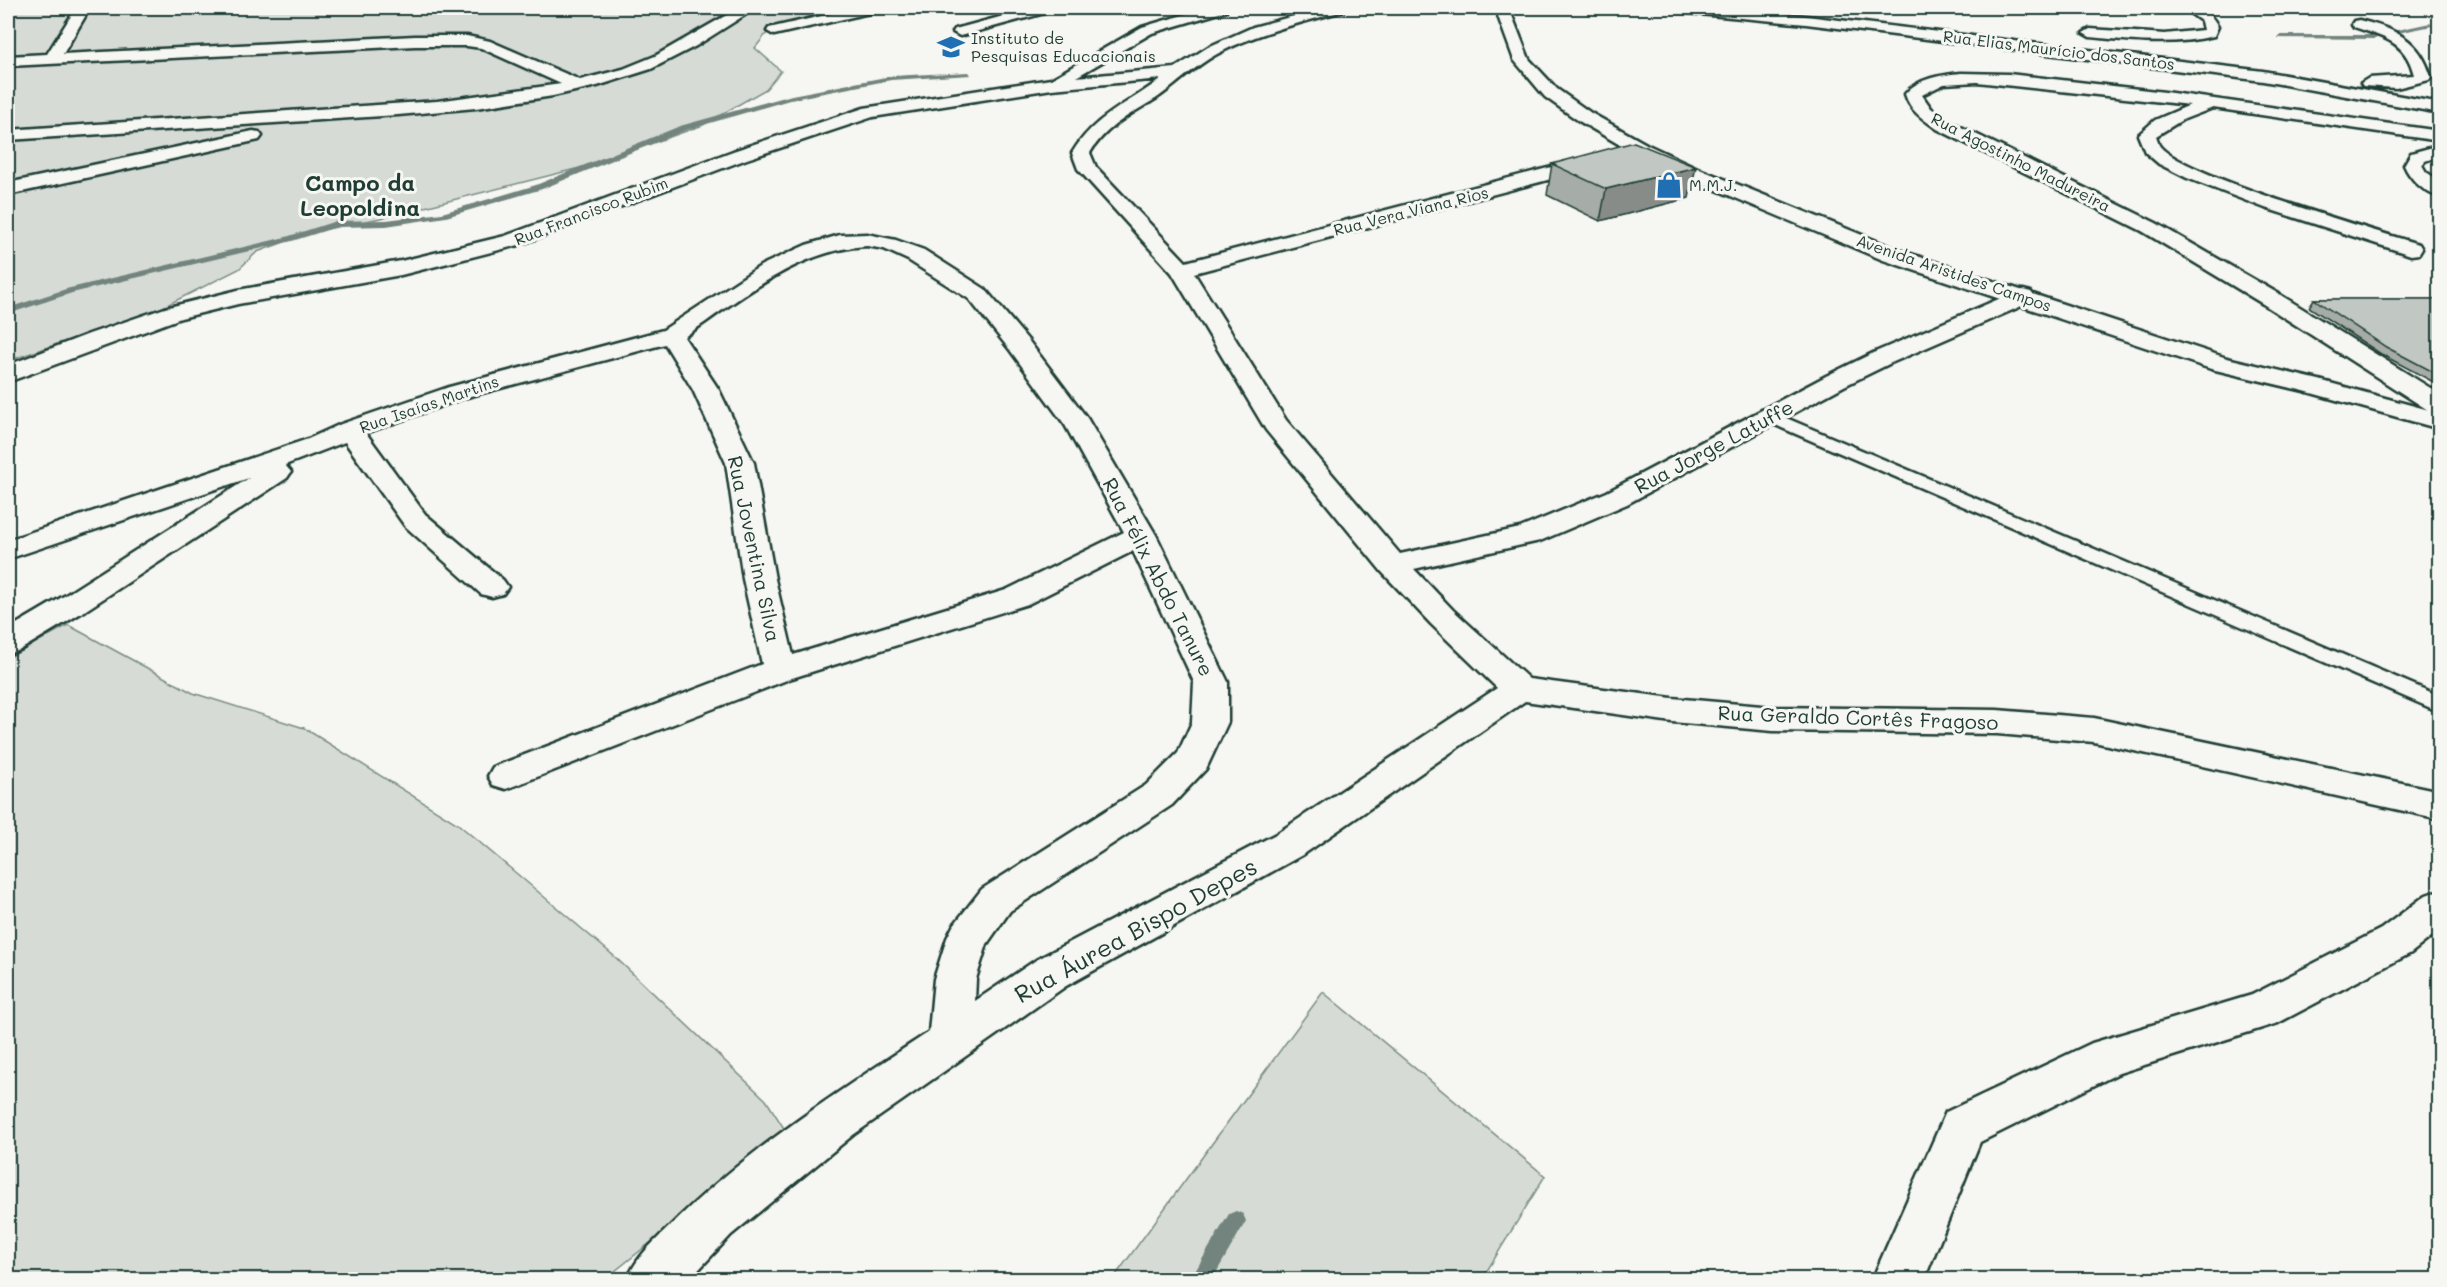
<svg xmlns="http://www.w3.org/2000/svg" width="2447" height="1287" viewBox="0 0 2447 1287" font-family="Mali,sans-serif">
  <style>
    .green { fill: #d6dbd6; stroke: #7a8c85; stroke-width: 1.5 }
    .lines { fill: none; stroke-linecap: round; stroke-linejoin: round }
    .stream { fill: #72847d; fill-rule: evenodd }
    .lane-casing { stroke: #1f3d34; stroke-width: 5 }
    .street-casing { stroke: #1f3d34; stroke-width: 5 }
    .highway-casing { stroke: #1f3d34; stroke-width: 5 }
    .lane { fill: #f6f6f2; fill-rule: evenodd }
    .street { fill: #f6f6f2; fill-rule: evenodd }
    .highway { fill: #f6f6f2; fill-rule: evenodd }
    .wall { fill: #a6aca8; stroke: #1f3d34; stroke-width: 1.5 }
    .shaded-wall { fill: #878c88; stroke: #1f3d34; stroke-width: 1.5 }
    .building { fill: #c1c8c3; stroke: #1f3d34; stroke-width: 1.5 }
    .labels { text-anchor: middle; stroke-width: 6; stroke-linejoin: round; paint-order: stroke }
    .far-poi-label { font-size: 16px; fill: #1f3d34; stroke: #f6f6f2; text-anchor: start }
    .far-street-label { font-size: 16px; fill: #1f3d34; stroke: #f6f6f2 }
    .street-label { font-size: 20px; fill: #1f3d34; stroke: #f6f6f2 }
    .far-district-label { font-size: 22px; font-weight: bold; fill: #1f3d34; stroke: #f6f6f2 }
    .near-street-label { font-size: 24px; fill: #1f3d34; stroke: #f6f6f2 }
  </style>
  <rect width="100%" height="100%" fill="#f6f6f2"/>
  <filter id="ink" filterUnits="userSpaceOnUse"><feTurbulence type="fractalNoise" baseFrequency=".0167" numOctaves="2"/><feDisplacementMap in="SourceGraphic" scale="12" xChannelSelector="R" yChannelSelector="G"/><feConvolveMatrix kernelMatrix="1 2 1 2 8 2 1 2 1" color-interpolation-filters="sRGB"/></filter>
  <g filter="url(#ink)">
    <path class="green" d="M8,8H327L316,12L373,8H828L766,34L755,48L781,71L766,89L703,125L595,164L381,218L312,232L257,252L239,269L161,308L8,361Z
      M68,625L193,693L304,728L458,824L614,956L766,1100L787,1133L605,1279L8,1280V658Z
      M1323,992L1545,1176L1482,1279H1113Z"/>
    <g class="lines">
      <path class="stream" d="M2430,23L2432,26L2398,33L2395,38L2390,37L2393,31Z
        M2279,35H2375L2378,37L2375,39L2277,38Z
        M969,72L971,75L891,80L793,99L686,130L542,189L446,217L386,226L337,227L292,241L72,293L8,314V308L66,289L286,237L336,221L386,220L442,213L536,185L680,126L792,95L891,76Z
        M1236,1211L1243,1214L1246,1221L1212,1280H1190L1229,1214Z"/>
      <defs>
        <path id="lane" d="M1772,412L2440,696V712L1766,421L1764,417Z"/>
        <path id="street" d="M76,8H90L63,54L415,36H467L490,41L580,80L623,69L655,56L739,8H756L696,46L651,69L597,86L553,96L476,108L398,115L8,140V130L437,101L561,84L481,48L467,46H415L8,66V56L47,54Z
          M857,8H880L878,11L774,35L767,31L769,28Z
          M1033,8H1054L1052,11L960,36L953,32L955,29Z
          M1207,8H1228L1226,11L1152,33L1076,77L1175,68L1208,47L1253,27L1324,8H1345L1343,11C1300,23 1256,33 1217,54C1195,66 1177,84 1157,98C1131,114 1106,126 1090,153L1096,167L1186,262L1594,156L1601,158L1603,162L1601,166L1194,273L1286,420L1400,554L1520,528L1607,492L1826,376L1873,353L2015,292L2023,290L2031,292L2034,297L2031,302L1891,363L1844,386L1627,504L1540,541L1414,569L1453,610L1529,679L1672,698L1773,707L1997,710L2094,718L2440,791V819L2094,742L1997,734L1773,731L1672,722L1525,701L1304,854L1066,986L853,1135L731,1235L689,1280H627C637,1256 652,1244 669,1227C744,1152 841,1090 929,1032L934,979L947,938L953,926L982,889L1146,785L1178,753L1192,722L1194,682L1133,551L1028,604L792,678L506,789L493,785L488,776L493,767L762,664L743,579L726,463L693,390L665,344L467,397L366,433L425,514L503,580L508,587L503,594L492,597L481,594L405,526L345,442L285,465L291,472L287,478L86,610L20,650L8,654V629L64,596L249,478L8,559V540L308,439L341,424L449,387L663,330L762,265L806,245L840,235L867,234L896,240L924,250L985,289L1028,340L1087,418L1156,535L1228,682V722L1206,769L1172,805L1010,911L987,944L976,979L975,1001L1036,960L1276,834L1497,688L1431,624L1382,572L1266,430L1172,273L1078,169L1072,153C1095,115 1127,105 1161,79L1052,89L873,117L747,159L519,245L401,275L238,304L181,318L8,382V365L89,334L165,308L238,290L401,261L505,236L733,151L864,108L1051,79L1142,27ZM867,246L884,249L908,260L969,299L1010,350L1065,425L1124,532L1006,590L793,655L775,579L754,463L719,390L684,337C739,300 798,249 867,246Z
          M1493,8H1509L1502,12L1495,11Z
          M1670,8H1718L1806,16L2263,71L2440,103V113L2263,81L1806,24L1677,12Z
          M2183,8C2200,6 2210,11 2218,27L2214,36C2173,46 2132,41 2090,37L2083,33L2090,29L2165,34L2203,30L2201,21Z
          M2359,20C2395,29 2420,39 2431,77L2429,80L2396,88L2363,86L2361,83L2369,78L2414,75C2406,41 2383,37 2354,27L2352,24L2354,21Z
          M1961,73L2009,74L2165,92L2440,131V141L2213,108L2182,120L2156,136C2157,137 2158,144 2159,145C2178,174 2376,231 2419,244L2422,249L2419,254L2411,255L2265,208L2187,178L2159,164L2145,152L2138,135L2155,120L2190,105L1977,82L1944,84L1922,95L1931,108L1949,121L2156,223L2279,294L2440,394V414L2431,412L2263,304L2142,231L1937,129C1923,119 1910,111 1905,94C1918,78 1942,75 1961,73Z
          M253,131L259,132L262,136L259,140L8,195V183Z
          M2440,145V156L2425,161L2422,165L2426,172L2440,181V197C2424,193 2410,179 2404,165L2411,153Z
          M2440,890V930L2411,953L2278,1023L2119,1073L1980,1142L1924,1280H1872L1946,1112L2092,1043L2252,995L2381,929L2426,895Z"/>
        <path id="highway" d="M1495,8H1509L1529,59L1557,89L1591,113L1648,145L1702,170L1899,250L2227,358L2319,380L2440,413V429L2304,391L2211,369L1883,260L1688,178L1634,153L1579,121L1545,97L1514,60Z"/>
      </defs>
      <use href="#lane" class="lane-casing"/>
      <use href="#street" class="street-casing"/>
      <use href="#highway" class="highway-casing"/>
      <use href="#lane" class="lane"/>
      <use href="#street" class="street"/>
      <use href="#highway" class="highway"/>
    </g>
    <path class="wall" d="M1552,164L1689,198L1600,221L1547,195Z
      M2314,299H2439V385L2381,354L2309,307Z"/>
    <path class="shaded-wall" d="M1696,167L1689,198L1600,221L1606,189Z"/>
    <path class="building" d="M1634,142L1696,167L1606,189L1552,164Z
      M2314,299H2439V375L2386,347Z"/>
  </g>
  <defs>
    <symbol id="school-bare" viewBox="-9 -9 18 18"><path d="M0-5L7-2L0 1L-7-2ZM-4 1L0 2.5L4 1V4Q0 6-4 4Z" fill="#1f6fb2" stroke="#f6f6f2" stroke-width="2.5" paint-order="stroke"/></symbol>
    <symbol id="shop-bare" viewBox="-9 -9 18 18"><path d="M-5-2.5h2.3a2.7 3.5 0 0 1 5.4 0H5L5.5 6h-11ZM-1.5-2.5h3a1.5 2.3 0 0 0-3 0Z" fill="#1f6fb2" stroke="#f6f6f2" stroke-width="2.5" paint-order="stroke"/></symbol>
  </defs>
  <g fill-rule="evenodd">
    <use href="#school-bare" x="932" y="28" width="38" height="38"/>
    <use href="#shop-bare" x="1650" y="166" width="38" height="38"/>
  </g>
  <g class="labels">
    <g class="far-poi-label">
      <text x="971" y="44">Instituto de<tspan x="971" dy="18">Pesquisas Educacionais</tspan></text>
      <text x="1689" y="191">M.M.J.</text>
    </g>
    <g class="far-street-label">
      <text transform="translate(2059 50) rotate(7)" y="6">Rua Elias Maurício dos Santos</text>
      <text transform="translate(2021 162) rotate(27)" y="6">Rua Agostinho Madureira</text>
      <text transform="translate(591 211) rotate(-21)" y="6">Rua Francisco Rubim</text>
      <text transform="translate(1411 211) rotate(-14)" y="6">Rua Vera Viana Rios</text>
      <text transform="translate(1954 273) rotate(19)" y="6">Avenida Aristides Campos</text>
      <text transform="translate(429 404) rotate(-19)" y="6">Rua Isaías Martins</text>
    </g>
    <g class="street-label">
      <text transform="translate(1714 447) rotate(-28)" y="7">Rua Jorge Latuffe</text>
      <text transform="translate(754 549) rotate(78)" y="7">Rua Joventina Silva</text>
      <text transform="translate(1158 577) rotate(63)" y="7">Rua Félix Abdo Tanure</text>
      <text transform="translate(1858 718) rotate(2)" y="7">Rua Geraldo Cortês Fragoso</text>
    </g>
    <g class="far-district-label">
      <text x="360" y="191">Campo da<tspan x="360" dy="25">Leopoldina</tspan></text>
    </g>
    <g class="near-street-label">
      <text transform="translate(1136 931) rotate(-29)" y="8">Rua Áurea Bispo Depes</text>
    </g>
  </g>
  <rect width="2447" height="1287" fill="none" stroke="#f6f6f2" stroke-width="30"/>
  <rect x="15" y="15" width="2417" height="1257" fill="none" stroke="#1f3d34" stroke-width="2" filter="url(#ink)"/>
</svg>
